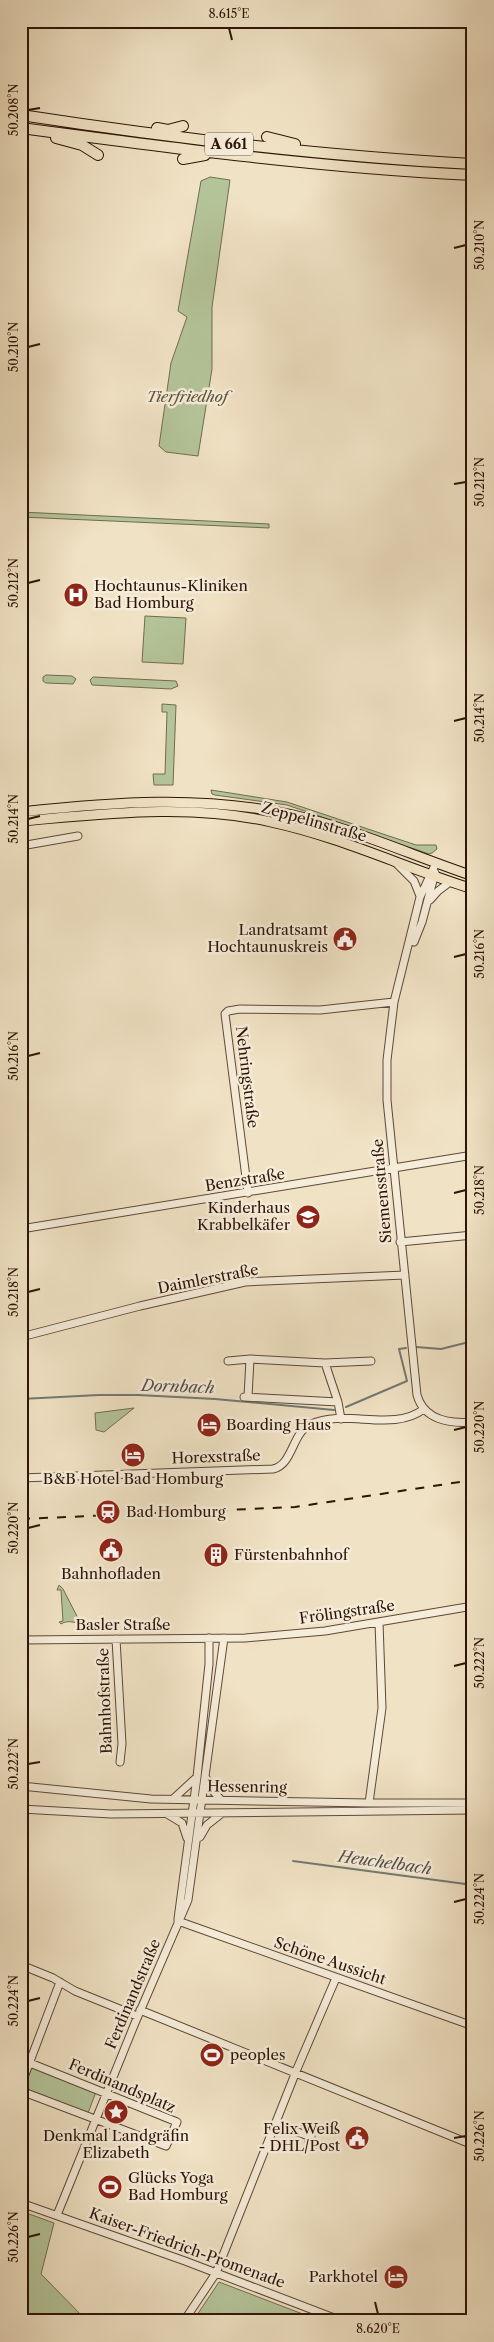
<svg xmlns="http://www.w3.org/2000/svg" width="494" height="2342" viewBox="0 0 494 2342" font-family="'Libre Caslon Text',serif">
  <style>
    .green { fill: #b4c499; stroke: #716c50 }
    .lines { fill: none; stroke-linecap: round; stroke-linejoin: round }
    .stream { stroke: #717974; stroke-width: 2 }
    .minor-casing { stroke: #5e4836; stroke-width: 9 }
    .major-casing { stroke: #2e1407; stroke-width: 11 }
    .highway-casing { stroke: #2e1407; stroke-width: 12 }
    .minor { stroke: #f5ecd9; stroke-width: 7 }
    .major { stroke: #f0e2c4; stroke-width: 9 }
    .highway { stroke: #f0e2c4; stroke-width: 10 }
    .rail { stroke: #2e1407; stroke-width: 2; stroke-dasharray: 9 9; stroke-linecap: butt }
    .ticks { fill: none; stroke: #2e1407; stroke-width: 2 }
    .labels { text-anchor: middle; stroke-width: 5; stroke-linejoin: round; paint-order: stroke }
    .shield { fill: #f5ecd9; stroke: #6a5546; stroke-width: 1 }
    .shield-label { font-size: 14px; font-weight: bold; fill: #2e1407 }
    .park-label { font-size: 15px; font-style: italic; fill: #5d523a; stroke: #f5ecd9 }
    .poi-label { font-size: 15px; fill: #2e1407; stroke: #f5ecd9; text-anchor: start }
    .street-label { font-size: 15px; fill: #2e1407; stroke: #f5ecd9 }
    .water-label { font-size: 16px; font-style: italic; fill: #554f47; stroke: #f5ecd9 }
    .neatline { fill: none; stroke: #2e1407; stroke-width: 2 }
    .ticks-label { font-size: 12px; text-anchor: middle; fill: #2e1407 }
  </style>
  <rect width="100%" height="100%" fill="#f0e2c4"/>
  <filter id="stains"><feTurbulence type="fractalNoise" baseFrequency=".004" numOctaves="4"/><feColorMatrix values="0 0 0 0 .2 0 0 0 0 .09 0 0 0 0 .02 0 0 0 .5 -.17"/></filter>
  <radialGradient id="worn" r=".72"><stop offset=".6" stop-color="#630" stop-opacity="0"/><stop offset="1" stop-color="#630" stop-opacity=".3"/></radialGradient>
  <path class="green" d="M210,177L230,180L212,307V369L198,456L166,452L159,446L171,363L187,317L178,311L201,181Z
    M21,512L269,524V528L21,517Z
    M145,616L186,618L183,664L142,662Z
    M46,675L72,676L76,679L73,684L46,683L43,681V677Z
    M93,677L176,681L178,686L171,689L92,685L90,680Z
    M162,704L176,705L173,785H154L153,774H165L167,712H162Z
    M211,790L287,802L416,845H436L437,849L432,853L429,854L287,805L215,795L212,794Z
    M134,1408L104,1432L96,1430L95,1413Z
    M59,1585L63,1589L81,1624C74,1622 67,1620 61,1624L59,1622L63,1621L61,1590H57Z
    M32,2067L96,2092L88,2113L24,2088Z
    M115,2102L129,2107L120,2116L121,2126L107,2119Z
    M21,2211L54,2223L41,2274L87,2321H21Z
    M219,2282L321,2321H193Z"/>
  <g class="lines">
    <path class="stream" d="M416,1347L441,1349L473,1341
      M21,1399L99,1395H138L215,1399L334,1410
      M346,1407L407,1381L399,1349L406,1348
      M293,1861L473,1885"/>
    <defs>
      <path id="minor" d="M21,846L78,836
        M396,863L414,881L420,896
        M436,863L420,897L394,1002L387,1060V1100L417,1395C424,1420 450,1424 473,1422
        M430,900L438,891L450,882
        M414,942L422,922L435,873
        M248,1193L225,1014L228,1011L240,1009L320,1010L394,1002
        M21,1229L473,1155
        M400,1242L473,1235
        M21,1337L140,1306L245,1282L405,1275
        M228,1361L250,1359L325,1363L371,1361
        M325,1363L338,1402
        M244,1397L338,1402L341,1419
        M248,1397L250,1359
        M21,1478L273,1469C293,1465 292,1432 311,1424C346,1408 392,1433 424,1409
        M116,1639L122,1744L120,1762
        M21,1640L245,1638L325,1631L473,1606
        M206,1778L214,1792L221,1800
        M21,1786L151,1799L369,1803H473
        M173,1799L197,1777
        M369,1803L382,1708L379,1622
        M21,1809L111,1814L473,1810
        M167,1814L182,1823L187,1838
        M200,1837L207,1825L221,1814
        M178,1919L197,1777L209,1664V1638
        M178,1921L473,2026
        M21,1965L53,1978L75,1991L137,2016
        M140,2010L473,2145
        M21,2085L60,1982
        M21,2091L166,2146L177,2122L30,2063
        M276,2124L311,2137L309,2142L316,2144
        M21,2203L185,2261L342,2321
        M57,2215L135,2023L188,1900L224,1638
        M184,2321L216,2273L297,2069L336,1978"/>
      <path id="major" d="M21,812C113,802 202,795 293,815C355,829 413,856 473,876
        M21,821C103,814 190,803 271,822C341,837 405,868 473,889"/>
      <path id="highway" d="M21,115C171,138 321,156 473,164
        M21,128C171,148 322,168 473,175
        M157,128L168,130L183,126
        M267,137L295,144
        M56,138L82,145L98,155
        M183,159L205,155"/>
    </defs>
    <use href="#minor" class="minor-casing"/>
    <use href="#major" class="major-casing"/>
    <use href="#highway" class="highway-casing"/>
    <use href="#minor" class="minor"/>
    <use href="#major" class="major"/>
    <use href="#highway" class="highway"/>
    <path class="rail" d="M21,1519L295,1507L473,1480"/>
  </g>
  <path class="ticks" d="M229,28L232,40M28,110L40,108M454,248L466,245M28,347L40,344M454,484L466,482M28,583L40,580M454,721L466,718M28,819L40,816M454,957L466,954M28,1056L40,1053M454,1193L466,1190M28,1292L40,1289M454,1430L466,1427M28,1528L40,1525M454,1666L466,1663M28,1764L40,1762M454,1902L466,1899M28,2001L40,1998M454,2138L466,2136M28,2237L40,2234M375,2302L378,2314"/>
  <defs>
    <symbol id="hospital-disc" viewBox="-11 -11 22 22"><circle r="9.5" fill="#8f2418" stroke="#f5ecd9"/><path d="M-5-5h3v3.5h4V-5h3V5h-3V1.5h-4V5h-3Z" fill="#fff"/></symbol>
    <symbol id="civic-disc" viewBox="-11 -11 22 22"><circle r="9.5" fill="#8f2418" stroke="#f5ecd9"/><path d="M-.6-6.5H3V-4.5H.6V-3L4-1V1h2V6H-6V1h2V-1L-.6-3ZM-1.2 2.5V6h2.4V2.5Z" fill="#fff"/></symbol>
    <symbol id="school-disc" viewBox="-11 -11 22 22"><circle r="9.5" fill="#8f2418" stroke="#f5ecd9"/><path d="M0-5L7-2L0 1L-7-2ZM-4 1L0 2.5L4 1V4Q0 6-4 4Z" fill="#fff"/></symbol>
    <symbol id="hotel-disc" viewBox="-11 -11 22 22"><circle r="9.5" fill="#8f2418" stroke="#f5ecd9"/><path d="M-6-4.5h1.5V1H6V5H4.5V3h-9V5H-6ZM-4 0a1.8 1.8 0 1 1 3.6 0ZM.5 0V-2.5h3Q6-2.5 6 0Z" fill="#fff"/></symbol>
    <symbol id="station-disc" viewBox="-11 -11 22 22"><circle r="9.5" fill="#8f2418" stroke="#f5ecd9"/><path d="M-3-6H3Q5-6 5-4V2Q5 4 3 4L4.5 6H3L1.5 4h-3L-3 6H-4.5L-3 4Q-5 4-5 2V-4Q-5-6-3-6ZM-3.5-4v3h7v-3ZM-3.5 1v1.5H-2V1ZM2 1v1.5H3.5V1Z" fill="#fff"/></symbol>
    <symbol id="building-disc" viewBox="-11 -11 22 22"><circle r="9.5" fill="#8f2418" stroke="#f5ecd9"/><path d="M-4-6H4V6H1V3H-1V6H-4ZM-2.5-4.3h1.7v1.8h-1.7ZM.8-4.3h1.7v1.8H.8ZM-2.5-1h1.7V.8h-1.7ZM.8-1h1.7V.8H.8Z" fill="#fff"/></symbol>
    <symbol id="stadium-disc" viewBox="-11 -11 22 22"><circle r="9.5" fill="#8f2418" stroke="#f5ecd9"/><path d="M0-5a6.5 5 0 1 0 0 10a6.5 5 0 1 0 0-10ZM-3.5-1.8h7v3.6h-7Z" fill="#fff"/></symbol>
    <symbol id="sight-disc" viewBox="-11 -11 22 22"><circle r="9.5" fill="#8f2418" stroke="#f5ecd9"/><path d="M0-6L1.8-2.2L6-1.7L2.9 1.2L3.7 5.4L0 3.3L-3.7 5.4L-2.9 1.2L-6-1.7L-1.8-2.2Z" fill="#fff"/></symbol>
  </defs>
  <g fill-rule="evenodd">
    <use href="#hospital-disc" x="62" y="581" width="28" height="28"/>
    <use href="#civic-disc" x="331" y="925" width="28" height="28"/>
    <use href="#school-disc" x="294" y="1203" width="28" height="28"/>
    <use href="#hotel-disc" x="195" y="1411" width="28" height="28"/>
    <use href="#hotel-disc" x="119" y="1441" width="28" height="28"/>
    <use href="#station-disc" x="94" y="1498" width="28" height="28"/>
    <use href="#civic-disc" x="97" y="1536" width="28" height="28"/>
    <use href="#building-disc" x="202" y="1541" width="28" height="28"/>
    <use href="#stadium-disc" x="198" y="2041" width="28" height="28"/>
    <use href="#sight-disc" x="102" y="2098" width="28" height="28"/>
    <use href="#civic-disc" x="343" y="2124" width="28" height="28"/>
    <use href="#stadium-disc" x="96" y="2173" width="28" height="28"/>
    <use href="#hotel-disc" x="382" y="2263" width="28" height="28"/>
  </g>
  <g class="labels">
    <rect class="shield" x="205" y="132.5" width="48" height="23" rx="4"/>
    <g class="shield-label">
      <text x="229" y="149">A 661</text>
    </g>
    <g class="park-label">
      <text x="187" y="402">Tierfriedhof</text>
    </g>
    <g class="poi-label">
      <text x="94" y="591">Hochtaunus-Kliniken<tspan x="94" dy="17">Bad Homburg</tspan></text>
      <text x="328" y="935" text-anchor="end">Landratsamt<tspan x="328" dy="17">Hochtaunuskreis</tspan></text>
      <text x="290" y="1213" text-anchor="end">Kinderhaus<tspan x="290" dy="17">Krabbelkäfer</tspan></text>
      <text x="226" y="1430">Boarding Haus</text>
      <text x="133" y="1484" text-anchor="middle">B&amp;B Hotel Bad Homburg</text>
      <text x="126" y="1517">Bad Homburg</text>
      <text x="234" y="1560">Fürstenbahnhof</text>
      <text x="111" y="1579" text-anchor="middle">Bahnhofladen</text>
      <text x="230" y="2060">peoples</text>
      <text x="340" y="2134" text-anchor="end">Felix Weiß<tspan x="340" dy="17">- DHL/Post</tspan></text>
      <text x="116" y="2141" text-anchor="middle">Denkmal Landgräfin<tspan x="116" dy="17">Elizabeth</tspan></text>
      <text x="128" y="2183">Glücks Yoga<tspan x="128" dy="17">Bad Homburg</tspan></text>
      <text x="378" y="2282" text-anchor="end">Parkhotel</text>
    </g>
    <g class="street-label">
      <text transform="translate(314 822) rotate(16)" y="5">Zeppelinstraße</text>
      <text transform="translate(247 1077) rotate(83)" y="5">Nehringstraße</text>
      <text transform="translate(245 1180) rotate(-9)" y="5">Benzstraße</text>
      <text transform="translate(382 1191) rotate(-95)" y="5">Siemensstraße</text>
      <text transform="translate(208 1279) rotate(-11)" y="5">Daimlerstraße</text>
      <text transform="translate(216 1457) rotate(-2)" y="5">Horexstraße</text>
      <text transform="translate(347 1612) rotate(-8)" y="5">Frölingstraße</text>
      <text x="123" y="1630">Basler Straße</text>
      <text transform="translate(105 1701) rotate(-92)" y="5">Bahnhofstraße</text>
      <text transform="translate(247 1787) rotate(1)" y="5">Hessenring</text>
      <text transform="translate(330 1961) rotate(19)" y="5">Schöne Aussicht</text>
      <text transform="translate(133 1994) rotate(-67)" y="5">Ferdinandstraße</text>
      <text transform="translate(122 2086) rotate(23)" y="5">Ferdinandsplatz</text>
      <text transform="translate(187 2248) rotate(20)" y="5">Kaiser-Friedrich-Promenade</text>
    </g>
    <g class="water-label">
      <text transform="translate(178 1386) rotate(2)" y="6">Dornbach</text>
      <text transform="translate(385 1862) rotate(8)" y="6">Heuchelbach</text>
    </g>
  </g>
  <rect width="494" height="2342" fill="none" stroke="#f0e2c4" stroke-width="55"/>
  <rect x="28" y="28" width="438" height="2286" class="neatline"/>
  <g class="ticks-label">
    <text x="229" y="18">8.615°E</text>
    <text transform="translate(14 110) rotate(-90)" y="4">50.208°N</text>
    <text transform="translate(480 245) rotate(-90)" y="4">50.210°N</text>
    <text transform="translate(14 347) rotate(-90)" y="4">50.210°N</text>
    <text transform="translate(480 482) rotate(-90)" y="4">50.212°N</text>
    <text transform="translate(14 583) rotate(-90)" y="4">50.212°N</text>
    <text transform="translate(480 718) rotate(-90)" y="4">50.214°N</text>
    <text transform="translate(14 819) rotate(-90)" y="4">50.214°N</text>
    <text transform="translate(480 954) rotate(-90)" y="4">50.216°N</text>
    <text transform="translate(14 1056) rotate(-90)" y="4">50.216°N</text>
    <text transform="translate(480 1190) rotate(-90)" y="4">50.218°N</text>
    <text transform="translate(14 1292) rotate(-90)" y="4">50.218°N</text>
    <text transform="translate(480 1427) rotate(-90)" y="4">50.220°N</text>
    <text transform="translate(14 1528) rotate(-90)" y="4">50.220°N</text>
    <text transform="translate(480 1663) rotate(-90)" y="4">50.222°N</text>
    <text transform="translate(14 1764) rotate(-90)" y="4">50.222°N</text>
    <text transform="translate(480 1899) rotate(-90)" y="4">50.224°N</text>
    <text transform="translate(14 2001) rotate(-90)" y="4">50.224°N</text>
    <text transform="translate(480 2136) rotate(-90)" y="4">50.226°N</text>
    <text transform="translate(14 2237) rotate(-90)" y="4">50.226°N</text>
    <text x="378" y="2333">8.620°E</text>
  </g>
  <rect width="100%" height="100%" filter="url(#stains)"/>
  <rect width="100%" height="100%" fill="url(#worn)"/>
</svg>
